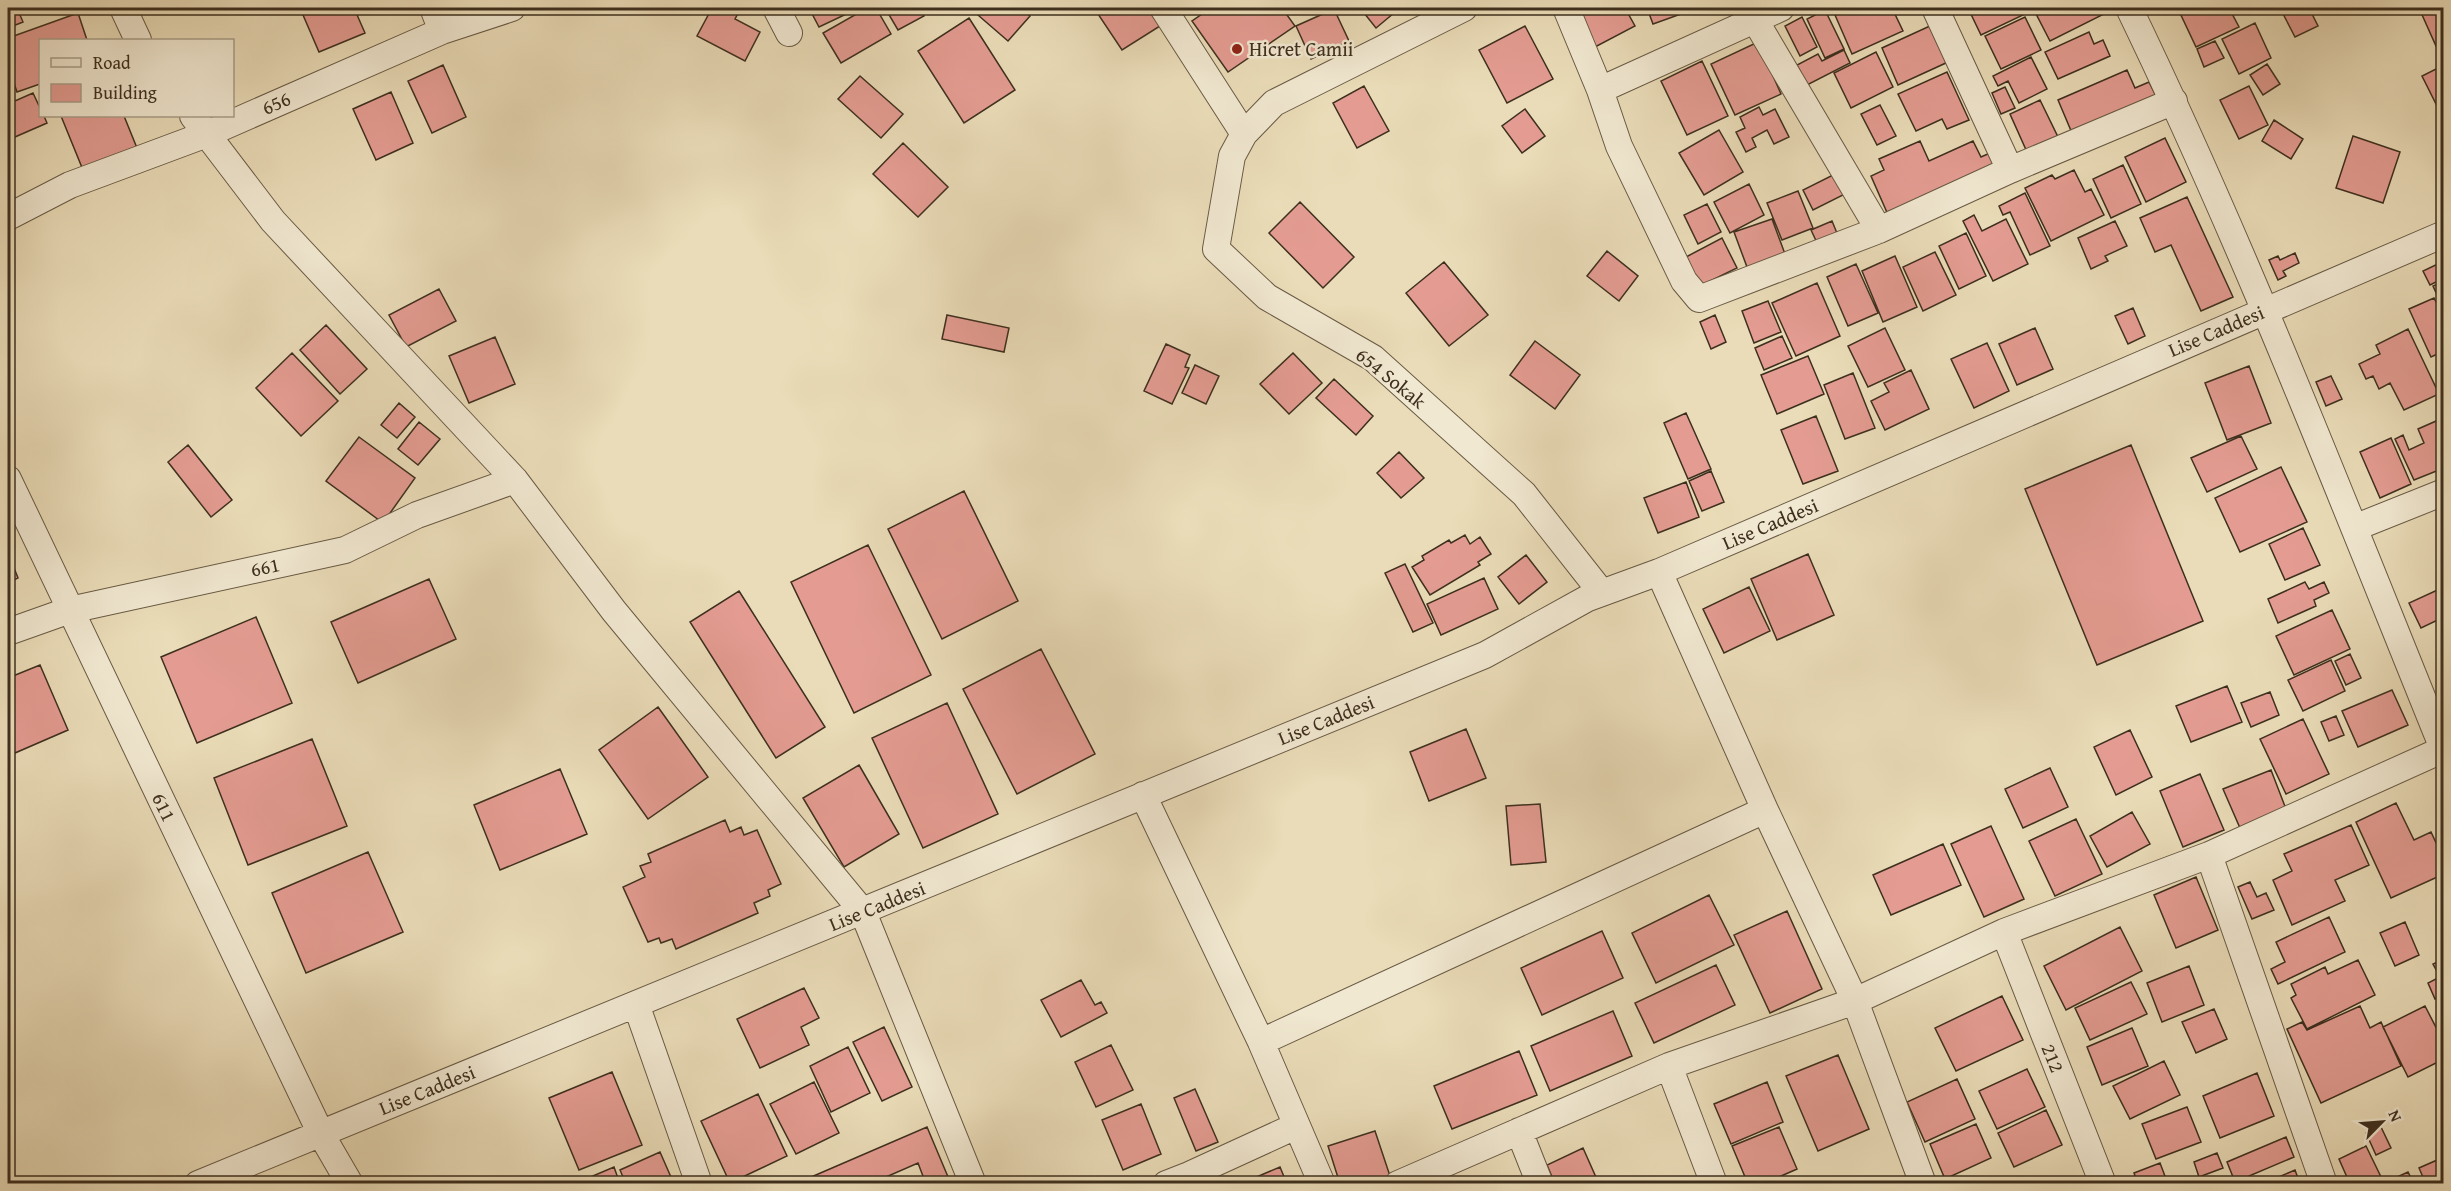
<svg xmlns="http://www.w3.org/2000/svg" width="2451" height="1191" viewBox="0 0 2451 1191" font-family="'Gentium Book Plus',serif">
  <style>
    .building { fill: #e49c92; stroke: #3d2f1e; stroke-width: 1.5 }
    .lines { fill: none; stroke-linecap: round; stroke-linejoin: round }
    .minor-casing { stroke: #685a44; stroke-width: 28 }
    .minor { stroke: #f1e8d1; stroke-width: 26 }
    .poi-dot { fill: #8f2418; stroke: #f1e8d1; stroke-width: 2 }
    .labels { text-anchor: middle; stroke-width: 5; stroke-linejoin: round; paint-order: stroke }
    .poi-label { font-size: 20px; fill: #3d2f1e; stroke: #f1e8d1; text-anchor: start }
    .street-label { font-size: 20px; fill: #3d2f1e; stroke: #f1e8d1 }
  </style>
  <rect width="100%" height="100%" fill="#eadcb8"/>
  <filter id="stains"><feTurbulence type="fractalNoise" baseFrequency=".00333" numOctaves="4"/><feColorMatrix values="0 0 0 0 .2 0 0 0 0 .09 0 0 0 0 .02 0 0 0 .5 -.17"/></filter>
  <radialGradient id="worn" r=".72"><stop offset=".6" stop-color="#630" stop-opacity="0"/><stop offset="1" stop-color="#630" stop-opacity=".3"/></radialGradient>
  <path class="building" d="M8,8H17L23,22L8,28Z
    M300,8H354L365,33L319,52Z
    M712,8H741L735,19L760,32L745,61L697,36Z
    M809,8H859L819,27Z
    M867,8H876L891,34L841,63L823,33Z
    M885,8H920L924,16L898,30Z
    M973,8H1021L1030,16L1008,41L971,9Z
    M1094,8H1147L1160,26L1122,50Z
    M1211,8H1282L1295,26L1228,72L1192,21Z
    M1360,8H1389L1394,13L1376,28Z
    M1574,8H1625L1635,26L1595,47Z
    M1647,8H1694L1695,9L1653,24Z
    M1852,8H1892L1903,31L1852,54L1835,15Z
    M1968,8H2020L2023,15L1981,35Z
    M2033,8H2101L2104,14L2050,41Z
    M2191,8H2229L2239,27L2196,47L2180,13Z
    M2280,8H2309L2318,26L2295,37Z
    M2419,8H2444V43L2436,46Z
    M1334,9L1349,41L1311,59L1296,26Z
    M1825,10L1844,49L1825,58L1807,19Z
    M78,13L87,40H40V84L17,92L8,65V38Z
    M1802,17L1817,47L1800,56L1785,26Z
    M2025,17L2041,50L2001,69L1985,36Z
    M969,18L1015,90L964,123L918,51Z
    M2255,23L2271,58L2239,74L2222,39Z
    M1932,25L1948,62L1898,85L1882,48Z
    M1525,26L1553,79L1507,103L1479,50Z
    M2089,32L2094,44L2103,40L2110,56L2058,79L2045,52Z
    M2215,41L2224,58L2204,67L2197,49Z
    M1758,42L1781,94L1735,115L1711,64Z
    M1844,50L1850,63L1807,85L1797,65L1818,54L1822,61Z
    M1876,52L1893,87L1851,108L1834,73Z
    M2031,57L2047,89L2019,103L2008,81L1998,86L1993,76Z
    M1702,61L1728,116L1687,135L1661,81Z
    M2267,64L2280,84L2263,95L2250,75Z
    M443,65L466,117L432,133L408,81Z
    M2444,65V120L2422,76Z
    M2127,70L2135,88L2149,82L2156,96L2072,133L2058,100Z
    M1947,72L1969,120L1947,129L1942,119L1916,131L1898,94Z
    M860,76L903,114L881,138L838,99Z
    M1364,86L1389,131L1357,148L1333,103Z
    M2249,86L2268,125L2239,139L2220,100Z
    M2005,87L2015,108L2001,114L1992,93Z
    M391,92L413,143L376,160L353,109Z
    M33,93L40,108V116H44L47,123L8,140V104Z
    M2040,100L2058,137L2027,152L2010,114Z
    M1880,105L1896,136L1877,145L1861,114Z
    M1759,107L1763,115L1775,109L1789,137L1774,144L1767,130L1752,138L1756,147L1746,152L1736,132L1745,128L1740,117Z
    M1525,109L1545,136L1522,153L1502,126Z
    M61,116H124L137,148L83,170Z
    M2274,120L2303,139L2291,159L2262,141Z
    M1719,130L1743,172L1704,195L1679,153Z
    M2353,136L2400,152L2383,203L2336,188Z
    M2165,138L2186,182L2146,202L2125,157Z
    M1920,141L1929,161L1973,141L1981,157L1990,153L1996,168L1889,217L1871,176L1884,170L1879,159Z
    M903,143L948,187L918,217L873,174Z
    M2123,165L2141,204L2111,218L2093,179Z
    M2074,170L2085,192L2091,189L2104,215L2051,241L2025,188L2052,175L2055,179Z
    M1835,174L1845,194L1813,210L1803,190Z
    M1749,184L1764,215L1730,233L1714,202Z
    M1798,191L1813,228L1782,240L1767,203Z
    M2025,193L2050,246L2030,255L2010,212L2003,215L1999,206Z
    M2187,197L2233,297L2201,311L2171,245L2155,252L2140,218Z
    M1300,202L1354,257L1323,288L1269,233Z
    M1707,204L1721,232L1698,244L1684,215Z
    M1974,215L1982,231L2006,219L2028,264L1993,281L1963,221Z
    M1772,219L1785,254L1747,267L1734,232Z
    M1832,221L1839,238L1819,247L1811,230Z
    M2115,221L2127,246L2105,256L2108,261L2091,269L2078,238Z
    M1966,233L1986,276L1959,289L1939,246Z
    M1722,238L1737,268L1700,286L1686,257Z
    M1607,251L1638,276L1619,301L1587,276Z
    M1935,252L1956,295L1923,311L1903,267Z
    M2295,253L2299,263L2283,271L2286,276L2278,280L2269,260L2278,256L2280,260Z
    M1895,256L1917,307L1883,322L1862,271Z
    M2444,261V278L2430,285L2423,271Z
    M1444,262L1488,315L1449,346L1406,293Z
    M1856,264L1878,313L1848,326L1827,277Z
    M2444,281V310L2433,286Z
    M1817,283L1840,336L1796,356L1772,303Z
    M439,289L456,321L406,347L389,315Z
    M2434,298L2444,318V351L2431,357L2409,309Z
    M1768,301L1781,332L1754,343L1742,311Z
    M2133,308L2145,336L2128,344L2115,316Z
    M947,315L1009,328L1004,352L942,339Z
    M1715,315L1726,342L1711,349L1700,322Z
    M326,325L367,369L340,394L300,350Z
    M1885,328L1905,370L1868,387L1848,346Z
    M2035,328L2053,369L2017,385L1999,344Z
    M2408,329L2439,394L2404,410L2390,383L2379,389L2373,376L2366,379L2359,364L2380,354L2376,345Z
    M1782,336L1792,358L1764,370L1755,348Z
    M495,337L515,384L469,403L449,356Z
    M1535,341L1580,375L1555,409L1510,375Z
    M1987,343L2009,391L1974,408L1951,359Z
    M1166,344L1190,355L1185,367L1189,368L1172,404L1144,391Z
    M292,353L338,401L301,436L256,388Z
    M1293,353L1322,383L1289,414L1260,384Z
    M1808,356L1824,394L1777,414L1761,375Z
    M1195,365L1219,376L1206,404L1182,393Z
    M2249,366L2271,423L2227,440L2205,383Z
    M1911,370L1929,409L1885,430L1871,401L1889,392L1884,383Z
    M1853,373L1875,428L1845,439L1824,385Z
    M2331,376L2342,399L2326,406L2316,382Z
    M1334,379L1373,416L1356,435L1316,398Z
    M399,403L415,417L397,438L381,425Z
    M1686,413L1711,469L1688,479L1664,423Z
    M1816,416L1838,471L1803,484L1781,430Z
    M2443,418L2444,468L2414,480L2395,439L2403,435L2409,450L2424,443L2418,429Z
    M419,422L440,439L418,465L398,449Z
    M2241,436L2257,469L2207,492L2191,458Z
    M359,437L415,478L383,523L326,481Z
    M2391,438L2411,484L2380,498L2360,452Z
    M188,445L232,500L211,517L168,462Z
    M2131,445L2203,621L2097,665L2025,489Z
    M1399,452L1424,478L1401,498L1377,473Z
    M2281,467L2307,522L2240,552L2215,498Z
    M1711,471L1724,502L1702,511L1689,481Z
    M1686,482L1699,517L1658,533L1644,498Z
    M964,491L1018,601L942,639L888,529Z
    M2303,528L2320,565L2285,580L2269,544Z
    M1465,535L1470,544L1480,537L1491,554L1478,562L1480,565L1430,595L1412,567L1424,560L1422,556L1449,540L1451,543Z
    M868,545L931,675L854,713L791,582Z
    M8,553L18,578L8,583Z
    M1808,554L1834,615L1777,640L1751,579Z
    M1526,555L1547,582L1519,604L1498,577Z
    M1405,564L1433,623L1413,632L1385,573Z
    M1484,578L1498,609L1441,635L1427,604Z
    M429,579L456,639L358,683L331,622Z
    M2305,582L2309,589L2324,582L2329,593L2314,600L2316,606L2278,623L2268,599Z
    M1749,587L1770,631L1724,653L1703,609Z
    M2444,587V617L2421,628L2409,603Z
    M739,591L825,727L776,758L690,622Z
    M2332,610L2350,649L2294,675L2276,636Z
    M256,617L292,703L197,743L161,657Z
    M1041,649L1095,754L1017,794L963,689Z
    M2350,654L2361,678L2346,685L2335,661Z
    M2331,660L2345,691L2303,711L2288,680Z
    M40,665L68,730L8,756V678Z
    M2227,686L2242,722L2191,742L2176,706Z
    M2392,690L2408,725L2358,747L2342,711Z
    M2270,692L2279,715L2251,727L2241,703Z
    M947,703L998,814L923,848L872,738Z
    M658,707L708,777L648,819L599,750Z
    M2336,716L2344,735L2329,741L2321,722Z
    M2303,719L2329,774L2286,794L2260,739Z
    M1466,729L1486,778L1429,801L1410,752Z
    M2130,730L2152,777L2116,795L2094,747Z
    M312,739L347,826L248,865L214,778Z
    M859,765L899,834L844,867L803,798Z
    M2050,768L2068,807L2023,828L2005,789Z
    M560,769L587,834L500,870L474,805Z
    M2271,770L2286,809L2240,828L2223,789Z
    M2200,774L2224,830L2183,847L2160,791Z
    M2396,803L2414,840L2431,832L2444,860V874L2391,898L2356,822Z
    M1540,804L1546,862L1511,865L1506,806Z
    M2132,812L2150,844L2107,867L2090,836Z
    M2076,819L2102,874L2055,896L2029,841Z
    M725,820L730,832L741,827L744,835L757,830L781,884L768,890L770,896L754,903L758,913L676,949L672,939L661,943L659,938L648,942L623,887L645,877L640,866L651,862L648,854Z
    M2351,825L2369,865L2335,880L2345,901L2292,925L2273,880L2292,871L2284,854Z
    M1991,826L2024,899L1984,917L1951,844Z
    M1943,844L1961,885L1891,915L1873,875Z
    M368,852L403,932L306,973L272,893Z
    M2196,877L2218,930L2176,948L2154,895Z
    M2250,882L2257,897L2266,893L2274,910L2252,919L2238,887Z
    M1709,895L1734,945L1656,983L1632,933Z
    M1787,911L1822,989L1770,1013L1734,935Z
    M2329,917L2345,952L2278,984L2271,969L2285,962L2276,942Z
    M2405,922L2419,955L2395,966L2380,933Z
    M2120,927L2142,971L2066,1010L2044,966Z
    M1602,931L1623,978L1542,1015L1521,968Z
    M2444,959V995L2435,999L2428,983L2440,977L2433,964Z
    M2358,960L2375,995L2307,1029L2291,998L2296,995L2291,984L2325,967L2328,974Z
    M1716,965L1735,1005L1654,1043L1635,1003Z
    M2189,966L2204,1005L2162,1022L2147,983Z
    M1081,980L1095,1005L1101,1002L1107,1013L1061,1037L1041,1000Z
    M2131,982L2147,1014L2090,1040L2075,1008Z
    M804,988L819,1018L801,1027L809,1045L760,1068L737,1019Z
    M2002,996L2023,1040L1956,1071L1935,1028Z
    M2360,1006L2370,1028L2381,1022L2401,1066L2321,1103L2287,1029L2302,1022L2307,1030Z
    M2425,1006L2444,1043V1059L2408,1077L2383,1027Z
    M2214,1009L2227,1039L2196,1053L2182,1022Z
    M1613,1011L1632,1056L1550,1091L1531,1046Z
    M884,1027L912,1087L882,1101L853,1042Z
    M2132,1028L2148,1066L2102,1085L2087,1047Z
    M1111,1045L1133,1090L1096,1107L1075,1062Z
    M848,1047L870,1093L831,1112L810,1066Z
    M1519,1051L1537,1095L1452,1129L1434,1086Z
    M1838,1055L1869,1129L1818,1151L1786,1076Z
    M2164,1061L2180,1095L2130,1119L2113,1086Z
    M2027,1069L2045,1107L1997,1129L1979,1091Z
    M612,1072L642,1145L579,1170L549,1098Z
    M2257,1073L2274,1116L2220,1138L2203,1096Z
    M1957,1079L1975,1119L1925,1142L1907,1102Z
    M814,1082L839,1133L796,1154L770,1104Z
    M1767,1082L1783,1122L1731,1144L1714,1104Z
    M1195,1089L1218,1142L1196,1151L1174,1098Z
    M758,1094L787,1156L730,1183L701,1121Z
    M1141,1104L1161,1154L1123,1170L1102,1120Z
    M2187,1107L2201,1142L2156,1159L2142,1124Z
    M2046,1110L2062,1145L2014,1167L1998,1133Z
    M1976,1124L1991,1158L1945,1179L1930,1144Z
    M927,1127L951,1184H926L918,1163L870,1184H795Z
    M1779,1127L1797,1169L1763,1184H1748L1732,1146Z
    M2381,1127L2391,1148L2376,1155L2366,1133Z
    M1375,1131L1390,1176L1366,1184H1340L1328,1146Z
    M2286,1137L2294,1157L2235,1182L2227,1162Z
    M2366,1146L2384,1183L2408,1172L2414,1184H2350L2339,1159Z
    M1583,1148L1599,1184H1555L1547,1165Z
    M660,1152L674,1184H626L620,1170Z
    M2217,1153L2223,1168L2199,1177L2194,1162Z
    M2444,1157V1184H2426L2419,1168Z
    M2160,1163L2168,1184H2138L2134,1173Z
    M614,1167L620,1184H574Z
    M1280,1167L1287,1184H1240Z
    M2295,1170L2300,1184H2262Z"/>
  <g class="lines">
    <defs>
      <path id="minor" d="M123,8L138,40
        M433,8L442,31
        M776,8L789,33
        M1163,8L1244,134
        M1464,8L1274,103L1244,134L1232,156L1216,249L1267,297L1373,358L1524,494L1602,593
        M1566,8L1600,90L1619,146L1684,281L1699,299L1879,230L2010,170L2174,101
        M1744,8L1755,20L1879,230
        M1935,8L2010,170
        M2129,8C2246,250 2343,502 2444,751
        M1600,90L1781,8
        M193,116L273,221L515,480L614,611L863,912L973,1184
        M8,217L70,185L207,134L442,31L512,8
        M8,479L321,1134L350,1184
        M2354,528L2444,492
        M1659,572L1765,810L1855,1001L1923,1184
        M8,632L70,610L345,550L417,515L515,480
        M1143,795L1261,1042L1322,1184
        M2209,855L2324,1184
        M2004,932L2103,1184
        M636,1004L699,1184
        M1261,1042L1765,810
        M1669,1066L1714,1184
        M1519,1131L1540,1184
        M198,1184L1485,655L1588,598L1659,572L2444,234
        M1166,1184L1189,1175L1296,1126
        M1398,1184L1669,1066L1855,1001L2004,932L2209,855L2444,749"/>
    </defs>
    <use href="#minor" class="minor-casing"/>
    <use href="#minor" class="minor"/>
  </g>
  <circle class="poi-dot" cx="1237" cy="49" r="6"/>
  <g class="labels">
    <g class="poi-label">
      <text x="1249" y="56">Hicret Camii</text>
    </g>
    <g class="street-label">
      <text transform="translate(276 103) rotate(-24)" y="7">656</text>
      <text transform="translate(2216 331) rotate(-23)" y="7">Lise Caddesi</text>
      <text transform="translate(1391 378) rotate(39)" y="7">654 Sokak</text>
      <text transform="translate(1770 524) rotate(-23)" y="7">Lise Caddesi</text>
      <text transform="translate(265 567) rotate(-12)" y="7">661</text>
      <text transform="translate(1326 720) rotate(-22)" y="7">Lise Caddesi</text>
      <text transform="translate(164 807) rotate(64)" y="7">611</text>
      <text transform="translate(877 906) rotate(-22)" y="7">Lise Caddesi</text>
      <text transform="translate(2053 1058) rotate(68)" y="7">212</text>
      <text transform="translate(427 1090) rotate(-22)" y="7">Lise Caddesi</text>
    </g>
  </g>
  <rect width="2451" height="1191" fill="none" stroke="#eadcb8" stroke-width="30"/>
  <rect x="9" y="9" width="2433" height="1173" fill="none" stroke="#3d2f1e" stroke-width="3"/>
  <rect x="15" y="15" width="2421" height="1161" fill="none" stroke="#3d2f1e" stroke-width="1.5"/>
  <rect x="39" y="39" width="195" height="78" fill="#f1e8d1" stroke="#a99e89" stroke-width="1.5"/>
  <rect x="51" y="58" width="30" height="9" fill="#f1e8d1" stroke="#a99e89" stroke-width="1.5"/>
  <text x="93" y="69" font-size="18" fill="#3d2f1e">Road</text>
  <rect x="51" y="84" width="30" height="18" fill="#e49c92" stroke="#a99e89" stroke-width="1.5"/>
  <text x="93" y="99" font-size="18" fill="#3d2f1e">Building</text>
  <g transform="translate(2382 1122) rotate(65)" stroke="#f1e8d1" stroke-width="4.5" paint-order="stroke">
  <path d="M0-4.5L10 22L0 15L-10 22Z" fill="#3d2f1e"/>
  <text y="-9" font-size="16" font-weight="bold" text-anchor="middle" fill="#3d2f1e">N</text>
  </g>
  <rect width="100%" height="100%" filter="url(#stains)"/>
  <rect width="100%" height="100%" fill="url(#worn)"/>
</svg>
